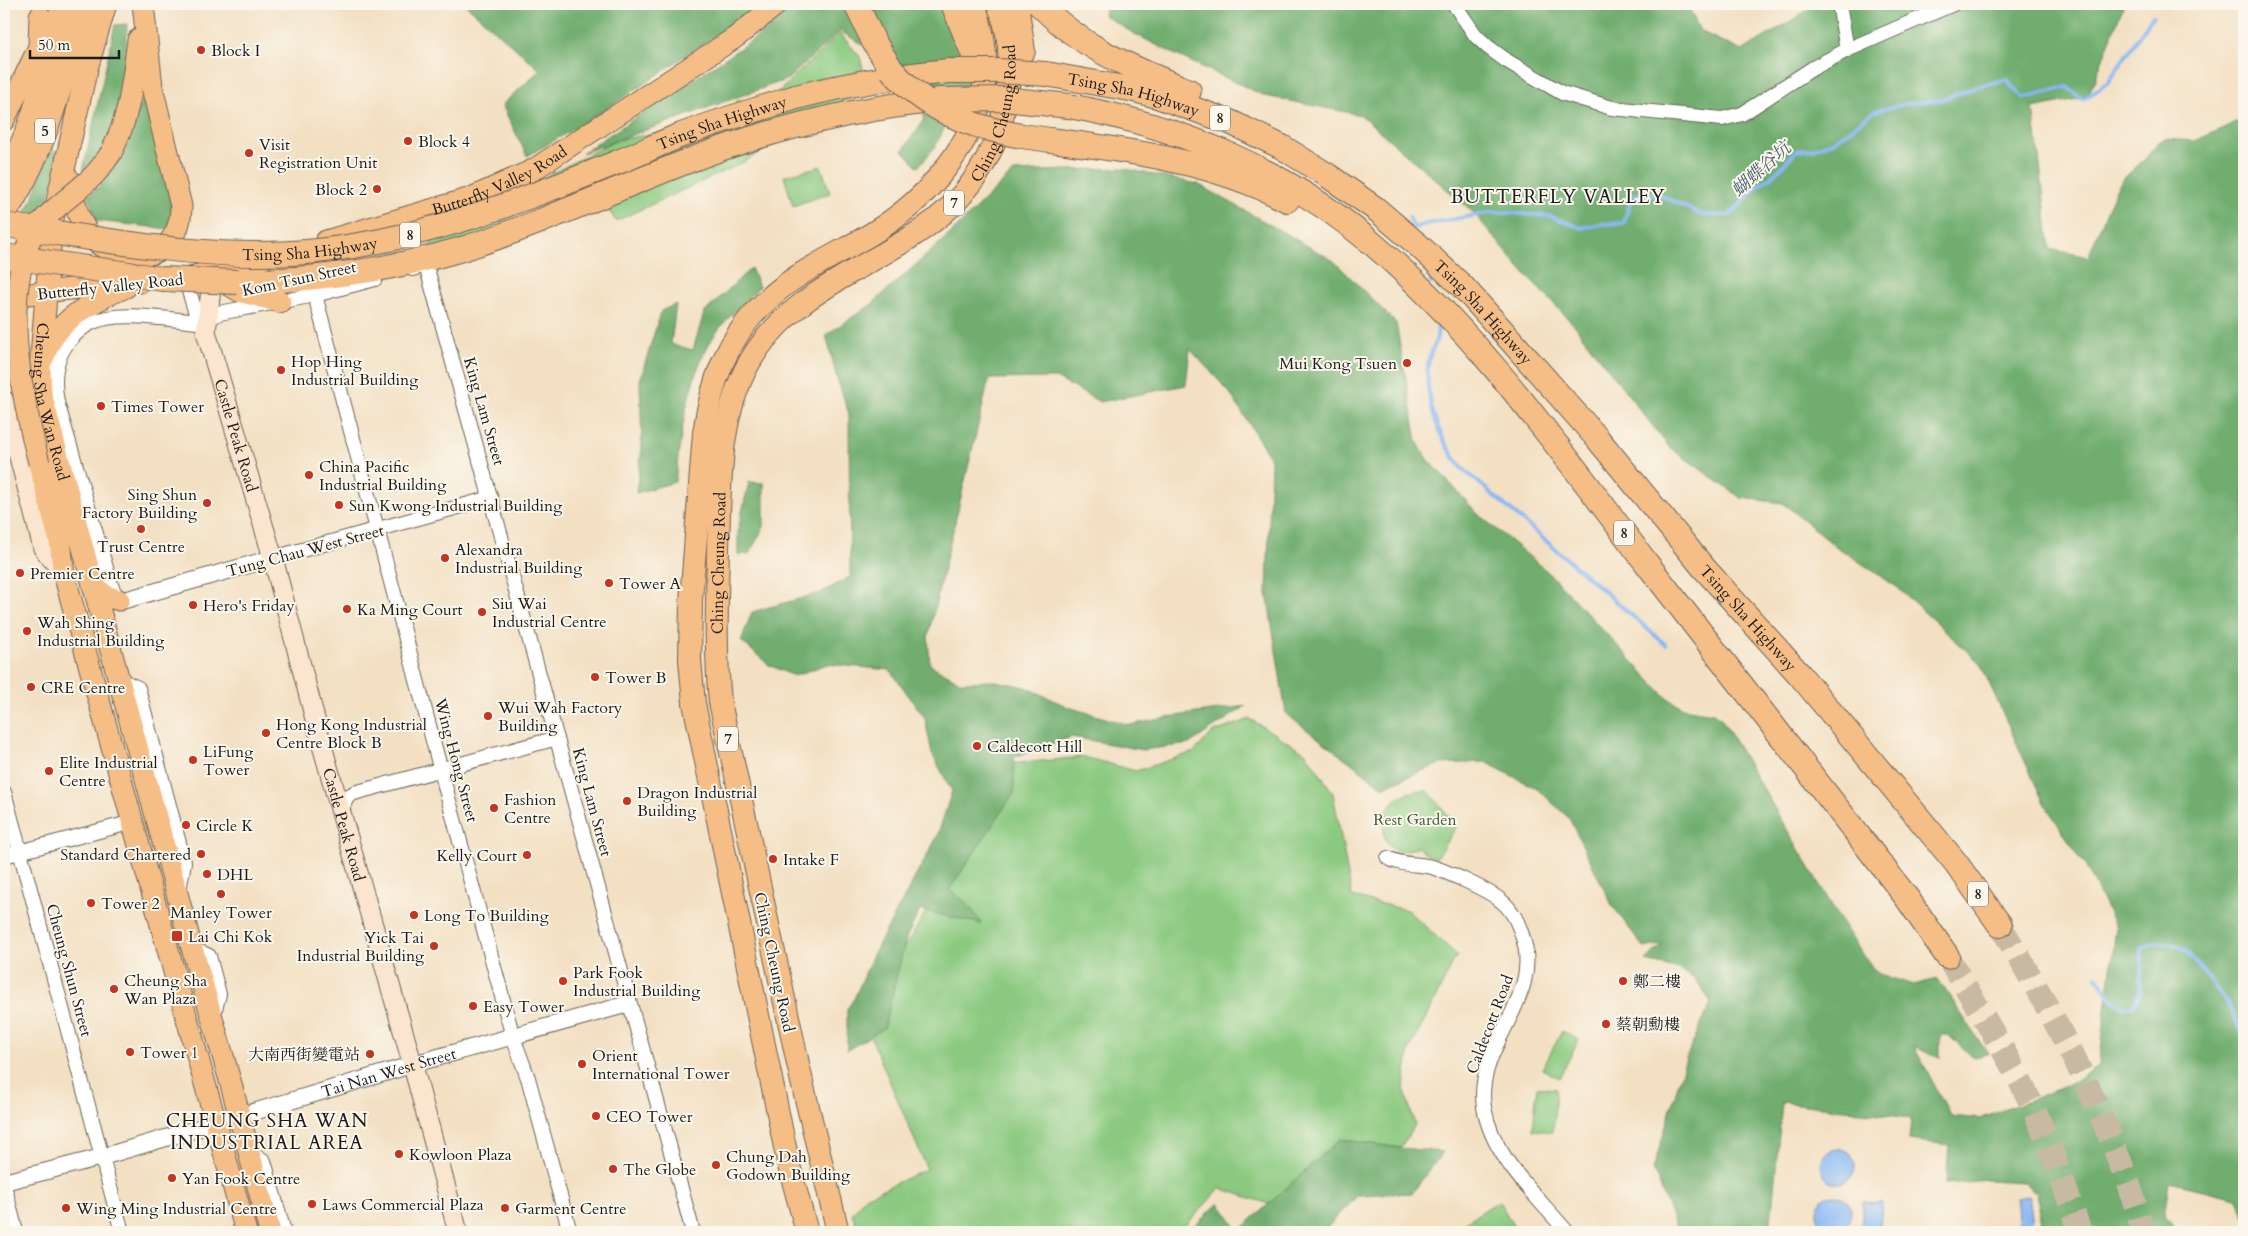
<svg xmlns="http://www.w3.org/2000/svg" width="2248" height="1236" viewBox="0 0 2248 1236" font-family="Cardo,'Noto Serif TC',serif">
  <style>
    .green { fill: #8ac97f; stroke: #53724e }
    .forest { fill: #6fad6e; stroke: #466445 }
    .water { fill: #89b8f4; stroke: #526a88 }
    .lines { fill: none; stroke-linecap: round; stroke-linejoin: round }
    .stream { stroke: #89b8f4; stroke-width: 4 }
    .motorway-tunnel { stroke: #c8b9a2; stroke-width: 24; stroke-dasharray: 24 12; stroke-linecap: butt }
    .minor-casing { stroke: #676156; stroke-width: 16 }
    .tertiary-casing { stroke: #676156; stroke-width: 18 }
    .secondary-casing { stroke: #676156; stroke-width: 21 }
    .primary-casing { stroke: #676156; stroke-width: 23 }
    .trunk-casing { stroke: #676156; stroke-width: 24 }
    .motorway-casing { stroke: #676156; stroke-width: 26 }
    .minor { stroke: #fff; stroke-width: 14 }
    .tertiary { stroke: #fff; stroke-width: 16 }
    .secondary { stroke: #fbe5cf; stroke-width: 19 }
    .primary { stroke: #f6be87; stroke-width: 21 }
    .trunk { stroke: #f6be87; stroke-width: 22 }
    .motorway { stroke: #f6be87; stroke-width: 24 }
    .primary-bridge-casing { stroke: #676156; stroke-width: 23; stroke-linecap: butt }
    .motorway-bridge-casing { stroke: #676156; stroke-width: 26; stroke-linecap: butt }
    .primary-bridge { stroke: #f6be87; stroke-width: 21 }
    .motorway-bridge { stroke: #f6be87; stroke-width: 24 }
    .poi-dot { fill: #c8321e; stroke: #fbf7ec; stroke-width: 2 }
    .labels { text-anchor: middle; stroke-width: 4; stroke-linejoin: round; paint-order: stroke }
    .shield { fill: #fbf7ec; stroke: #5f5e5a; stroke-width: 1 }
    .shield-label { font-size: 15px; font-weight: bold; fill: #1c1c1c }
    .poi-label { font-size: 16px; fill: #1c1c1c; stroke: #fbf7ec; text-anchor: start }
    .street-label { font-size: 16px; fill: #1c1c1c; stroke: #fbf7ec }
    .park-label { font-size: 16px; fill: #42593f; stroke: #fbf7ec }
    .water-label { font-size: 18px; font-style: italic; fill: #485a72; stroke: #fbf7ec }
    .quarter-label { font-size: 19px; letter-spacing: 1px; fill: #1c1c1c; stroke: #fbf7ec }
  </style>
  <rect width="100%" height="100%" fill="#fbf7ec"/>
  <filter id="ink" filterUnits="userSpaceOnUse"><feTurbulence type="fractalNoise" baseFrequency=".02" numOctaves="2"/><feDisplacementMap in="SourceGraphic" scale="10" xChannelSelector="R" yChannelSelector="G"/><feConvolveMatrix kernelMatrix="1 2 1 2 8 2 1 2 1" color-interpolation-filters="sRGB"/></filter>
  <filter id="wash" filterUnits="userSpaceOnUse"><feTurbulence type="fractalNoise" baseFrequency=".0096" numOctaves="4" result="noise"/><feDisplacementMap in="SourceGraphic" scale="20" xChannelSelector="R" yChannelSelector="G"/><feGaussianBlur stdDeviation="1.12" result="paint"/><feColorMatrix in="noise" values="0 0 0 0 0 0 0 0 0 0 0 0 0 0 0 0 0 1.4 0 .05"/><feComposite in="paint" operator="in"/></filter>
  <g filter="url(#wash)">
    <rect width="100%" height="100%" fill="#f3e0c3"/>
    <path class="green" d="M840,33L860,57L868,90L742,163L616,221L591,185L522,209L439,271L429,236L617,140L751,118Z
      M821,166L830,193L793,206L784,176Z
      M1250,719L1306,753L1333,793L1352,897L1407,910L1457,955L1409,1051L1404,1088L1415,1125L1400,1148L1340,1139L1269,1204L1220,1188L1180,1232H860L852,1214L865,1197L927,1169L861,1014L917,927L1009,764L1084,757L1136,771L1194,752L1212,733Z
      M1416,791H1428L1457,826L1436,858L1430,856L1418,847L1406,851L1394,850C1377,837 1382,809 1398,798C1403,794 1410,792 1416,791Z
      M1562,1031L1579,1040L1559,1078L1542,1069Z
      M1537,1087L1556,1089L1553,1132L1533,1130Z
      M1499,1201L1517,1232H1449Z"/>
    <path class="forest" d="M465,4H760C735,24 709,40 682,58C632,93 581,126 527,156L502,105L540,70Z
      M800,4H957L979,79L953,111L935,147L918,167L903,150L923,121L925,107L906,70L840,31L788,79L582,153L757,37L781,16Z
      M1106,4H1687L1700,31L1742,51L1818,4H2124L2088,97L2033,108L2050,249L2088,257L2116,189L2124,178L2145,159L2160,141L2165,139L2195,141L2236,122L2244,123V1217L2236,1198L2170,1182L2165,1216L2178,1232H2044L2036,1193L2024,1182L1987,1180L1946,1184L1949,1145L1909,1140L1911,1118L1782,1102L1770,1232H1678L1653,1169L1686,1058L1711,1003C1694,970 1679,968 1645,961L1663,944L1644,948L1612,905L1569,818L1536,788L1485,762L1439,764L1383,787L1286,714L1267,593L1271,459L1230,393L1190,349L1186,385L1100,402L1056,378L989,379L928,636L930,665L961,682L996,681L1026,687L1068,707L1129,725L1183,715L1246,706L1189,744L1143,750L1072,737L1014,757V793L949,890L967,903L982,924L920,910L906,938L884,1028L847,1050V1009L854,999L873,955L937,837L952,791L932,754L925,718L890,670L827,664L794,676L769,665L741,641L752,612L820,593L850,577L849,414L836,375L826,335L872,304L949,235L1013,172L1122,168L1198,184L1334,261L1396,323L1417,441L1425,456L1478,514L1548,572L1665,696L1683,708L1713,713L1721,718L1843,924L1864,957L1877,973L1913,985L1938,979L1988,1054L1973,1057L1948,1035H1940V1058L1914,1047L1951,1116L1980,1119L2066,1086L2099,1066L2116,928L2088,870L2044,803L1980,663L1897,587L1834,545L1783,503L1741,498L1669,447L1574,325L1518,266L1473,212L1361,115L1265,96L1174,54L1133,33L1104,15Z
      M127,24L123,98L101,154L83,170L115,25Z
      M147,81L172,198L169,229L97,221L88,196L106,180L128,144Z
      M50,150L59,152L42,228L19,224L33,198Z
      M751,268L759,287C746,301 731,314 719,329C688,369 681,433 675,482L636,493L642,448L640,380L661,311L676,304L671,344L693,350L704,313Z
      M749,482L764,483V527L749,554L738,555V529Z
      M1340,1139L1400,1148L1443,1152L1412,1193L1358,1195L1323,1232H1188L1219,1203L1239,1231Z"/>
    <path class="water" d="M1821 1166a17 17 0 1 1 34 0a17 17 0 1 1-34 0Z
      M1817 1212a17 17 0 1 1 34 0a17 17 0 1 1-34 0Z
      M2029,1196L2034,1232H2020L2016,1198Z
      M1863,1202L1882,1203L1880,1227L1861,1226Z"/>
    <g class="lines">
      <path class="stream" d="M2169,6L2173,4
        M1409,217L1414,229
        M1414,228L1426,224L1494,212L1550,216L1581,228L1601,224L1624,223L1632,195L1658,194L1702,215H1730L1758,186L1776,173L1796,151L1812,149L1833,142L1875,111L1910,103L1940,100L1976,87L2007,79L2012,87L2023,97L2032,96L2067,87L2082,99L2095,92L2108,82L2153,16
        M1427,266L1431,283
        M1438,317C1437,324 1438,331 1437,337C1436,344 1431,351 1429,359C1423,397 1438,439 1462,468L1666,645
        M2097,977C2106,990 2116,1012 2134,1006L2140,991L2142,949C2153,942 2167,940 2179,947C2194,956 2224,997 2233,1013C2237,1021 2241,1030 2244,1038"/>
    </g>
  </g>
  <g filter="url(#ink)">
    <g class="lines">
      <path class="motorway-tunnel" d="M2000,925C2060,1026 2110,1119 2144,1232
        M1947,956C1975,1004 2006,1051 2030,1101C2050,1143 2065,1188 2080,1232"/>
      <defs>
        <path id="minor" d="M1454,4L1476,36L1488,47L1507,61L1562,93L1612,108L1722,119L1742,114L1813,68L1847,50L1953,4
          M1839,4L1847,50
          M412,269L426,265C518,587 602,910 693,1232
          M185,278L197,317L204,328
          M315,295L445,786L513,1037L528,1078L570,1232
          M209,319L219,313L315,295L375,279
          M273,558L491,498
          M119,600L112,588L57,402C53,380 54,359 69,341C76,333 83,326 93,322C119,310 170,320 199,322
          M120,680L138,688L184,862L179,891
          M4,792L122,1232
          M341,811L347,797L354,793L557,738
          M4,856L133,822
          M1388,858C1402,866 1417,863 1432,867C1448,872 1488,890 1500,900C1511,908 1518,922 1522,935C1545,999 1474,1045 1484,1107C1492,1157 1536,1195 1567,1232
          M192,948L209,956L219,994L213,1017
          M248,1150L264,1161L284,1232
          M4,1185L16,1232"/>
        <g id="tertiary">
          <path d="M119,600H125L273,558"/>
          <path id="s1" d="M4,1182L102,1157L428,1060L628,1004"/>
        </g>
        <g id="secondary">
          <path id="s2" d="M213,272L206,332L273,558L321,742L413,1066L458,1232"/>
          <path d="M4,400L43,548L64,574"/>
        </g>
        <g id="primary">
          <path id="s3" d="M106,4L86,72L52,223L40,369L41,394L190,941L231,1084L270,1232"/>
          <path d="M4,120L39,47L40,16"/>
          <path d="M111,153C131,113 132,83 138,40"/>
          <path d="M69,179C74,200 78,223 93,239C99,246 108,250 116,253C152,264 181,245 181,206L152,87L143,4"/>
          <path id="s4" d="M326,241L471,198L533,170L736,37L777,4"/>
          <path d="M195,276L265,258"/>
          <path d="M224,282L239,291L280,302"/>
          <path d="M4,297C49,292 94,285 140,282"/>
          <path d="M4,339L16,375"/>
          <path d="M44,357C55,320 93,301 126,287"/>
          <path d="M39,463L60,541L64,574L246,1232"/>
          <path d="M94,586L106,596L119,600"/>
        </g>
        <g id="trunk">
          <path d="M952,4L978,68"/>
          <path d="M1017,4L1024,51"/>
          <path d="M86,72L84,52L87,29"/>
          <path d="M4,177C37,125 46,61 63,4"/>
          <path d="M4,215C46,155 64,74 85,4"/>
          <path d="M807,1232L788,1162L694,703L690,660L691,601L704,433C711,382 727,338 765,302C798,270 838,255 876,231C926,200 974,145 984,86C988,59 983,29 974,4"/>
          <path id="s5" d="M838,1232L802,1082L720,702C715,651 717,600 718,549C720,488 718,418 749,363C814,248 975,262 1005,105C1012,72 1012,36 998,4"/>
        </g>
        <g id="motorway">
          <path d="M856,4L874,42L891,69"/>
          <path d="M1039,4C1084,50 1131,67 1189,91"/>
          <path id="s6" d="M1046,74L1130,89L1157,96L1230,122L1282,147L1327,175L1376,209L1418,245L1463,287L1515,345L1597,438L1703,567L1800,675L1956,863L2000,925"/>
          <path d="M796,97C847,84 897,76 949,71"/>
          <path d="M1069,106C1180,126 1288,171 1374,245C1481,336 1563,454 1648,565C1734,676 1821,787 1907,898L1947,956"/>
          <path d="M1022,136C1112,149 1206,157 1287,200"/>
          <path d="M238,282C314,280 389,271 462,249C551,221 635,179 723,148C793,124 867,107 941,100"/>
        </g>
      </defs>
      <use href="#minor" class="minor-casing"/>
      <use href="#tertiary" class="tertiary-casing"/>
      <use href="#secondary" class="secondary-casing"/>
      <use href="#primary" class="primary-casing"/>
      <use href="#trunk" class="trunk-casing"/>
      <use href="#motorway" class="motorway-casing"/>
      <use href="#minor" class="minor"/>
      <use href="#tertiary" class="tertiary"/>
      <use href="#secondary" class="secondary"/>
      <use href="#primary" class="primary"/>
      <use href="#trunk" class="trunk"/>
      <use href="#motorway" class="motorway"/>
      <defs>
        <path id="primary-bridge" d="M39,463C21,393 0,298 34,231C50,209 76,194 95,174C101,168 106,160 111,153"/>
        <g id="motorway-bridge">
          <path d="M891,69C926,110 970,127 1022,136"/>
          <path d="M949,71H998L1046,74"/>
          <path d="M941,100L1004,99L1069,106"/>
          <path id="s7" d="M4,225C104,239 205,261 307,252C416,242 517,203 618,162C639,154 658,144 679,136C717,121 757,110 796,97"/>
          <path d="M4,256L163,279L238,282"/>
        </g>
      </defs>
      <use href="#primary-bridge" class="primary-bridge-casing"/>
      <use href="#motorway-bridge" class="motorway-bridge-casing"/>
      <use href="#primary-bridge" class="primary-bridge"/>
      <use href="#motorway-bridge" class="motorway-bridge"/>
    </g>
  </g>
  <g class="poi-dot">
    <circle cx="201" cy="50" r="5"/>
    <circle cx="408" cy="141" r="5"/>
    <circle cx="249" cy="153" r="5"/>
    <circle cx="377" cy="189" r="5"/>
    <circle cx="1407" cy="363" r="5"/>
    <circle cx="281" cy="370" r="5"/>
    <circle cx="101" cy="406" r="5"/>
    <circle cx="309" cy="475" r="5"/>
    <circle cx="207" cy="503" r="5"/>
    <circle cx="339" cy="505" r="5"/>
    <circle cx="141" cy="529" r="5"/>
    <circle cx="445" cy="558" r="5"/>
    <circle cx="20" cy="573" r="5"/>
    <circle cx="609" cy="583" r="5"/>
    <circle cx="193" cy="605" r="5"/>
    <circle cx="347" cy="609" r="5"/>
    <circle cx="482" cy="612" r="5"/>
    <circle cx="27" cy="631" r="5"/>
    <circle cx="595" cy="677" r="5"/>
    <circle cx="31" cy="687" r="5"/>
    <circle cx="488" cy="716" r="5"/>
    <circle cx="266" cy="733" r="5"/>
    <circle cx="977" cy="746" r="5"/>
    <circle cx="193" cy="760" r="5"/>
    <circle cx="49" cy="771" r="5"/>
    <circle cx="627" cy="801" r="5"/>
    <circle cx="494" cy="808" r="5"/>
    <circle cx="186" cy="825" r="5"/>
    <circle cx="201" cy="854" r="5"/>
    <circle cx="527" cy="855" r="5"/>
    <circle cx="773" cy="859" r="5"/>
    <circle cx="207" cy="874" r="5"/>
    <circle cx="221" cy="894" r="5"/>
    <circle cx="91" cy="903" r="5"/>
    <circle cx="414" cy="915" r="5"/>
    <rect x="171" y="930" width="12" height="12" rx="2.5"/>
    <circle cx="434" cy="946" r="5"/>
    <circle cx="563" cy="981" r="5"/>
    <circle cx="1623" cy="981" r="5"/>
    <circle cx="114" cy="989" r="5"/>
    <circle cx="473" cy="1006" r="5"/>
    <circle cx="1606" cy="1024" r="5"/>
    <circle cx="130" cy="1052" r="5"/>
    <circle cx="370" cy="1054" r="5"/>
    <circle cx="582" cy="1064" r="5"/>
    <circle cx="596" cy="1116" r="5"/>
    <circle cx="399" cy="1154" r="5"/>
    <circle cx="716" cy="1165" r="5"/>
    <circle cx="613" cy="1169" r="5"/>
    <circle cx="172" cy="1178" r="5"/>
    <circle cx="312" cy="1204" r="5"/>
    <circle cx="66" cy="1208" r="5"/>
    <circle cx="505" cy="1208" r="5"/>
  </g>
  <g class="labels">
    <g class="shield">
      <rect x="1210" y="105.5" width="20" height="25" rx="4"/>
      <rect x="35" y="118.5" width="20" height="25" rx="4"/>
      <rect x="944" y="190.5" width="20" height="25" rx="4"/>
      <rect x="400" y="222.5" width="20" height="25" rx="4"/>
      <rect x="1614" y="520.5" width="20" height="25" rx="4"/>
      <rect x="718" y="726.5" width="20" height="25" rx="4"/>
      <rect x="1968" y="881.5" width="20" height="25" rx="4"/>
    </g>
    <g class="shield-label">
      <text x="1220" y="123">8</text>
      <text x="45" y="136">5</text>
      <text x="954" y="208">7</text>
      <text x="410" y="240">8</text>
      <text x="1624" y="538">8</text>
      <text x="728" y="744">7</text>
      <text x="1978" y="899">8</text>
    </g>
    <g class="poi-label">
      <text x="211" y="56">Block I</text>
      <text x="418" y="147">Block 4</text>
      <text x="259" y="150">Visit<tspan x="259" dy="18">Registration Unit</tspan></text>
      <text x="367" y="195" text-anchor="end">Block 2</text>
      <text x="291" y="367">Hop Hing<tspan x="291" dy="18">Industrial Building</tspan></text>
      <text x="1397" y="369" text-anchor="end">Mui Kong Tsuen</text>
      <text x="111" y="412">Times Tower</text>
      <text x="319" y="472">China Pacific<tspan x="319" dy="18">Industrial Building</tspan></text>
      <text x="197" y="500" text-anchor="end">Sing Shun<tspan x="197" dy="18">Factory Building</tspan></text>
      <text x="349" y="511">Sun Kwong Industrial Building</text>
      <text x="141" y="552" text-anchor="middle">Trust Centre</text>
      <text x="455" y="555">Alexandra<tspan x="455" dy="18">Industrial Building</tspan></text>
      <text x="30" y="579">Premier Centre</text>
      <text x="619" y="589">Tower A</text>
      <text x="492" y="609">Siu Wai<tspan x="492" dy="18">Industrial Centre</tspan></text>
      <text x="203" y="611">Hero's Friday</text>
      <text x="357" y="615">Ka Ming Court</text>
      <text x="37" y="628">Wah Shing<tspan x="37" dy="18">Industrial Building</tspan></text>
      <text x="605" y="683">Tower B</text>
      <text x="41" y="693">CRE Centre</text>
      <text x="498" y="713">Wui Wah Factory<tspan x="498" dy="18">Building</tspan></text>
      <text x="276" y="730">Hong Kong Industrial<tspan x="276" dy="18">Centre Block B</tspan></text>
      <text x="987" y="752">Caldecott Hill</text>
      <text x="203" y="757">LiFung<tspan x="203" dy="18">Tower</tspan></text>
      <text x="59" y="768">Elite Industrial<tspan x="59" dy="18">Centre</tspan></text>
      <text x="637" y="798">Dragon Industrial<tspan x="637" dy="18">Building</tspan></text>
      <text x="504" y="805">Fashion<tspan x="504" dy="18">Centre</tspan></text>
      <text x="196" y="831">Circle K</text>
      <text x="191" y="860" text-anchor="end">Standard Chartered</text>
      <text x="517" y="861" text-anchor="end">Kelly Court</text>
      <text x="783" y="865">Intake F</text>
      <text x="217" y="880">DHL</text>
      <text x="101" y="909">Tower 2</text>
      <text x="221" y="918" text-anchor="middle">Manley Tower</text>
      <text x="424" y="921">Long To Building</text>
      <text x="188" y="942">Lai Chi Kok</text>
      <text x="424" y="943" text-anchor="end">Yick Tai<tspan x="424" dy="18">Industrial Building</tspan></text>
      <text x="573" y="978">Park Fook<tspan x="573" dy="18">Industrial Building</tspan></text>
      <text x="124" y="986">Cheung Sha<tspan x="124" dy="18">Wan Plaza</tspan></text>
      <text x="1633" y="987">鄭二樓</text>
      <text x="483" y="1012">Easy Tower</text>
      <text x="1616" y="1030">蔡朝勳樓</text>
      <text x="140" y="1058">Tower 1</text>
      <text x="360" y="1060" text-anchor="end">大南西街變電站</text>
      <text x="592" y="1061">Orient<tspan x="592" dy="18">International Tower</tspan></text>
      <text x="606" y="1122">CEO Tower</text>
      <text x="409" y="1160">Kowloon Plaza</text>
      <text x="726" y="1162">Chung Dah<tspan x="726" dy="18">Godown Building</tspan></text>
      <text x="623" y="1175">The Globe</text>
      <text x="182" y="1184">Yan Fook Centre</text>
      <text x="322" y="1210">Laws Commercial Plaza</text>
      <text x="76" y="1214">Wing Ming Industrial Centre</text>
      <text x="515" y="1214">Garment Centre</text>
    </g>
    <g class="street-label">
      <text dy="6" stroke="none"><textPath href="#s6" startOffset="90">Tsing Sha Highway</textPath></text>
      <text dy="6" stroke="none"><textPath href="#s5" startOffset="1251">Ching Cheung Road</textPath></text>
      <text dy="6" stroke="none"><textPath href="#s7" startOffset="741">Tsing Sha Highway</textPath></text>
      <text dy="6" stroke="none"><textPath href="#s4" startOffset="184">Butterfly Valley Road</textPath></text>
      <text dy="6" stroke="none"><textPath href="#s7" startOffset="308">Tsing Sha Highway</textPath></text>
      <text transform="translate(299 278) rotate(-12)" y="6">Kom Tsun Street</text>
      <text transform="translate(110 286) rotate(-6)" y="6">Butterfly Valley Road</text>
      <text dy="6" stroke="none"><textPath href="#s6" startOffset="510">Tsing Sha Highway</textPath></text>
      <text dy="6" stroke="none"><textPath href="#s3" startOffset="406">Cheung Sha Wan Road</textPath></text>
      <text transform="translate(485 411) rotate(74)" y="6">King Lam Street</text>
      <text dy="6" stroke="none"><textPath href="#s2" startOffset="168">Castle Peak Road</textPath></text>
      <text transform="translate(305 550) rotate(-15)" y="6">Tung Chau West Street</text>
      <text dy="6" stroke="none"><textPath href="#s5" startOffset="682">Ching Cheung Road</textPath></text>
      <text dy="6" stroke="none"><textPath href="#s6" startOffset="915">Tsing Sha Highway</textPath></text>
      <text transform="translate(457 760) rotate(75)" y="6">Wing Hong Street</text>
      <text transform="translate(593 802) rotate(75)" y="6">King Lam Street</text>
      <text dy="6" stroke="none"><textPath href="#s2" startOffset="572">Castle Peak Road</textPath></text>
      <text transform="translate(775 962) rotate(78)" y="6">Ching Cheung Road</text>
      <text transform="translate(70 970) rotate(75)" y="6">Cheung Shun Street</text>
      <text transform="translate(1489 1024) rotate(-69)" y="6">Caldecott Road</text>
      <text dy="6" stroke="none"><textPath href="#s1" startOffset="400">Tai Nan West Street</textPath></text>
    </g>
    <g class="park-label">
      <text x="1415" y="825">Rest Garden</text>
    </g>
    <g class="water-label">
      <text transform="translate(1761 169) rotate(-42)" y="6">蝴蝶谷坑</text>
    </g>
    <g class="quarter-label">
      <text x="1558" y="203">BUTTERFLY VALLEY</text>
      <text x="267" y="1127">CHEUNG SHA WAN<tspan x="267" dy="22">INDUSTRIAL AREA</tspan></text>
    </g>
  </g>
  <rect width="2248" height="1236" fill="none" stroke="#fbf7ec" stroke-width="20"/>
  <path d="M30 50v8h89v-8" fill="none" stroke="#1c1c1c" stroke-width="2.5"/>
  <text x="38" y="50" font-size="15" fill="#1c1c1c" stroke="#fbf7ec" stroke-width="4" paint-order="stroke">50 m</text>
</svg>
